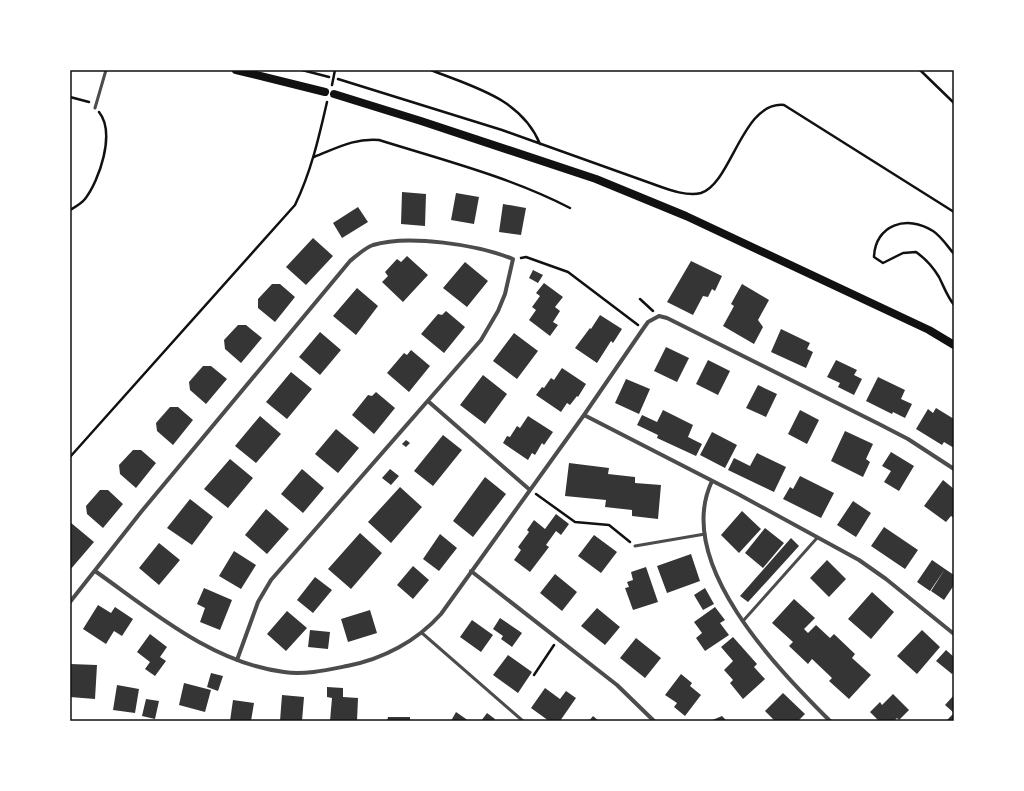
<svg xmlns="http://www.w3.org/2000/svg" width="1024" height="791" viewBox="0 0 1024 791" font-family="Karla,sans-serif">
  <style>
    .building { fill: #353535 }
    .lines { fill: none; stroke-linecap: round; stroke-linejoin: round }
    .path { stroke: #111; stroke-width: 2.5 }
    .service { stroke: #4c4c4c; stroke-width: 3 }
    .minor { stroke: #4c4c4c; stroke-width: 4 }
    .secondary { stroke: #111; stroke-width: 8 }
    .neatline { fill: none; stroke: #111; stroke-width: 1.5 }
  </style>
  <rect width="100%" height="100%" fill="#fff"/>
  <path class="building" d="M402,192L426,194L425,226L401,224Z
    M456,193L479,197L474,224L451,220Z
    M503,204L526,208L521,235L499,232Z
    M358,207L368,222L342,238L333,223Z
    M313,238L333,256L306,285L286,267Z
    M407,256L428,275L403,302L382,282L388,276L385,272L397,259L401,262Z
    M691,261L722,276L715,291L712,289L708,297L703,296L693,315L667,302Z
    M465,262L488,281L467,307L443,288Z
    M533,270L543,275L538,283L529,278Z
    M544,283L563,297L555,307L560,311L553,322L558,325L550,336L529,320L536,310L532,307L540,296L536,293Z
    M272,284H280L295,297L275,322L258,308V299Z
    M742,284L769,300L758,320L763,327L754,344L723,326L734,306L731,304Z
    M357,288L378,306L356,335L333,316Z
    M446,311L465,327L444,353L421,334L438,314L442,315Z
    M600,315L622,329L613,343L611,341L597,363L575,348L590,328L591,329Z
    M238,325H246L262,338L241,363L225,349L224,340Z
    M781,329L810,343L807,349L813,352L806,368L771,352Z
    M320,332L341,350L320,375L299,357Z
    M514,333L538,351L517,379L493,361Z
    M666,347L689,358L677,382L654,371Z
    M411,350L430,366L409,392L387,373L404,353L407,355Z
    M708,360L730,371L718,395L696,384Z
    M836,360L857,370L854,375L862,379L854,395L838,387L840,383L827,377Z
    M203,366H211L227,379L206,404L190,390L189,382Z
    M562,368L586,384L578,397L577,396L570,405L567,403L561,412L536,395L542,387L544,388L551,378L554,380Z
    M291,372L312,389L287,419L266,402Z
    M483,375L507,394L485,424L460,405Z
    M878,377L905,390L901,399L912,404L905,418L893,412L892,414L866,401Z
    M626,379L650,389L639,414L615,403Z
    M758,385L777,394L766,417L746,408Z
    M376,392L395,408L374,434L352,415L368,395L372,396Z
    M170,407H178L193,420L173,445L157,431L156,423Z
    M936,408L954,419V448L944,442L942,445L916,429L928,409L933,413Z
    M663,410L693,425L688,437L702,444L696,456L657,438L658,435L637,425L642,415L657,422Z
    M800,410L819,420L807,444L788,434Z
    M260,416L281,434L256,463L235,446Z
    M528,416L553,432L544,445L542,443L535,455L532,453L528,460L503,443L507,436L510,437L517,426L520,428Z
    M336,429L359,448L338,473L315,454Z
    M845,431L873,444L866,459L870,462L863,477L831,461Z
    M712,432L737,445L725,468L700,455Z
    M443,435L462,450L433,486L414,471Z
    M406,440L410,443L406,447L402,444Z
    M133,450H141L156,463L136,488L120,474L119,465Z
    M891,452L914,466L899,491L884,482L891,471L882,466Z
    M757,453L786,467L774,492L728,470L734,458L750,466Z
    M230,459L253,478L228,508L204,489Z
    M569,463L609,468L608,474L635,477V483L661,485L658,519L632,516V510L605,507L606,500L565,496Z
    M302,469L324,488L303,513L281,494Z
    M390,469L399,476L391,485L382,478Z
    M800,476L834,493L821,518L783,499L790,487L793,489Z
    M485,477L506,494L473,537L453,521Z
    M943,480L954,489V518L951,516L946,522L924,506Z
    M400,487L422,507L391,543L368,522Z
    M100,490H108L123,504L103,528L87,514L86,506Z
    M190,499L213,517L192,545L167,528Z
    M853,501L871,513L856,537L837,525Z
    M266,509L289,529L267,554L245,535Z
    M742,511L761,529L739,553L721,535Z
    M556,514L569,524L561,535L556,531L546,545L549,547L530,572L514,560L521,550L518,547L529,532L527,530L534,520L545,529Z
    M70,522L94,542L70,570Z
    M884,527L918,550L905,569L871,546Z
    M765,528L784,543L763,568L745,553Z
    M360,533L382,553L351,589L328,569Z
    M440,534L457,548L439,571L423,559Z
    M594,535L617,552L601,573L578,556Z
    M791,538L799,546L748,602L740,596Z
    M159,543L180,560L159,585L139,568Z
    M234,551L256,565L241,589L219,576Z
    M691,554L700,581L667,593L657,566Z
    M827,560L846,579L829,597L810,578Z
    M932,560L945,569L930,591L917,582Z
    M413,566L429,580L413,599L397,585Z
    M646,567L658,602L633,610L625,588L629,587L627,582L633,580L631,572Z
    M945,569L954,575V585L944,600L931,591Z
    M555,574L577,592L562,611L540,593Z
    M315,577L332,590L313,613L297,600Z
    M204,588L232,600L220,630L200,622L205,608L197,604Z
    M705,588L714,604L703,610L694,595Z
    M872,592L894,612L871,639L848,619Z
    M794,599L815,618L804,629L808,633L816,625L830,638L834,634L855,654L852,658L871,675L849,699L829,681L832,678L812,659L808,664L789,646L793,642L772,623Z
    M98,605L111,613L115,607L133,619L122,636L114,631L106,644L83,629Z
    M715,607L725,620L720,623L729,635L705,651L696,638L702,633L694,622Z
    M597,608L620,627L605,645L581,626Z
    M370,610L377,633L348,642L341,619Z
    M287,611L307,628L286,651L267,634Z
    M500,618L522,633L512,647L501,639L503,636L493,629Z
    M472,620L493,635L481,652L460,637Z
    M310,630L330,632L328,649L308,647Z
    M922,630L940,647L917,674L897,656Z
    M150,634L167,647L160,657L166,661L155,676L145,669L150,662L137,652Z
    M733,637L757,664L754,667L765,679L743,699L730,683L733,680L724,670L733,661L721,647Z
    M636,638L661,658L645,678L620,658Z
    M946,650L954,657V671L952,674L936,661Z
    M508,655L532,672L518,693L493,675Z
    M70,664L97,665L95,699L70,697Z
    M211,673L223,676L218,691L207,687Z
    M681,674L692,683L690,686L701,695L685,716L674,707L677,703L665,695Z
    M184,683L211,690L205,712L179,705Z
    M117,685L139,689L135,713L113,710Z
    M327,687L343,688V697L358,698L357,721H330L332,698L327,697Z
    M545,688L560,699L566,691L576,698L560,721H549L531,708Z
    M783,693L805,714L798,721H775L765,711Z
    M893,694L909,710L899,720L897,718L894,721H879L870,712L880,702L882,705Z
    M282,695L304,697L302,721H280Z
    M954,695V721H946L954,713L945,705Z
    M146,699L159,701L155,719L142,716Z
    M233,700L254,703L251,721H230Z
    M456,712L469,721H451Z
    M487,713L495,719L494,721H481Z
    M593,716L599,721H589Z
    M722,716L727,721H710Z
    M388,717H410V721H387Z"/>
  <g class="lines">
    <path class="path" d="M302,70L329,77
      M431,70C473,87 521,98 540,144
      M920,70L954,103
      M338,79L502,130L653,184C667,189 687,197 701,193C732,183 742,101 784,105L954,212
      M332,85L335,70
      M70,97L89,102
      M314,157C337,148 354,138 379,140C443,160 510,177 570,208
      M70,210C75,207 81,204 85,199C99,181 116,133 99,112
      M954,254C948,247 941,236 933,231C907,214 875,225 874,257L883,263L903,253L916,252C926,259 933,267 939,277C944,287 947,296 954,305
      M521,258L526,257L568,272L638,325
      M640,299L653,311
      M70,457L295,205C311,172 319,137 327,102
      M536,494L575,522L609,525L630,542
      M534,675L554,645"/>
    <path class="service" d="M95,108L106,70
      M635,546L705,534
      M743,621L817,538
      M422,633L523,721"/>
    <path class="minor" d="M429,402L530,490
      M584,415L738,494L859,560L886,579L954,634
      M712,481C673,563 778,669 830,721
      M95,571C152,611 212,663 284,672C305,675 327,670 347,666C383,659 417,641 441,614L584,415L643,329L648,322L659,316L667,318L879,424L908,439L954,469
      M471,571L617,685L654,721
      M70,602L141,512L350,261C357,255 365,248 373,245C408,234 479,245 513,259L505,294L498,311L481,340L271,580L258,602L237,660"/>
    <path class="secondary" d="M236,70L325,92
      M334,94L421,121L596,179L686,216L929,330L954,345"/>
  </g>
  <rect width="1024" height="791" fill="none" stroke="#ffffff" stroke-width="142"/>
  <rect x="71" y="71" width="882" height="649" class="neatline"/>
</svg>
